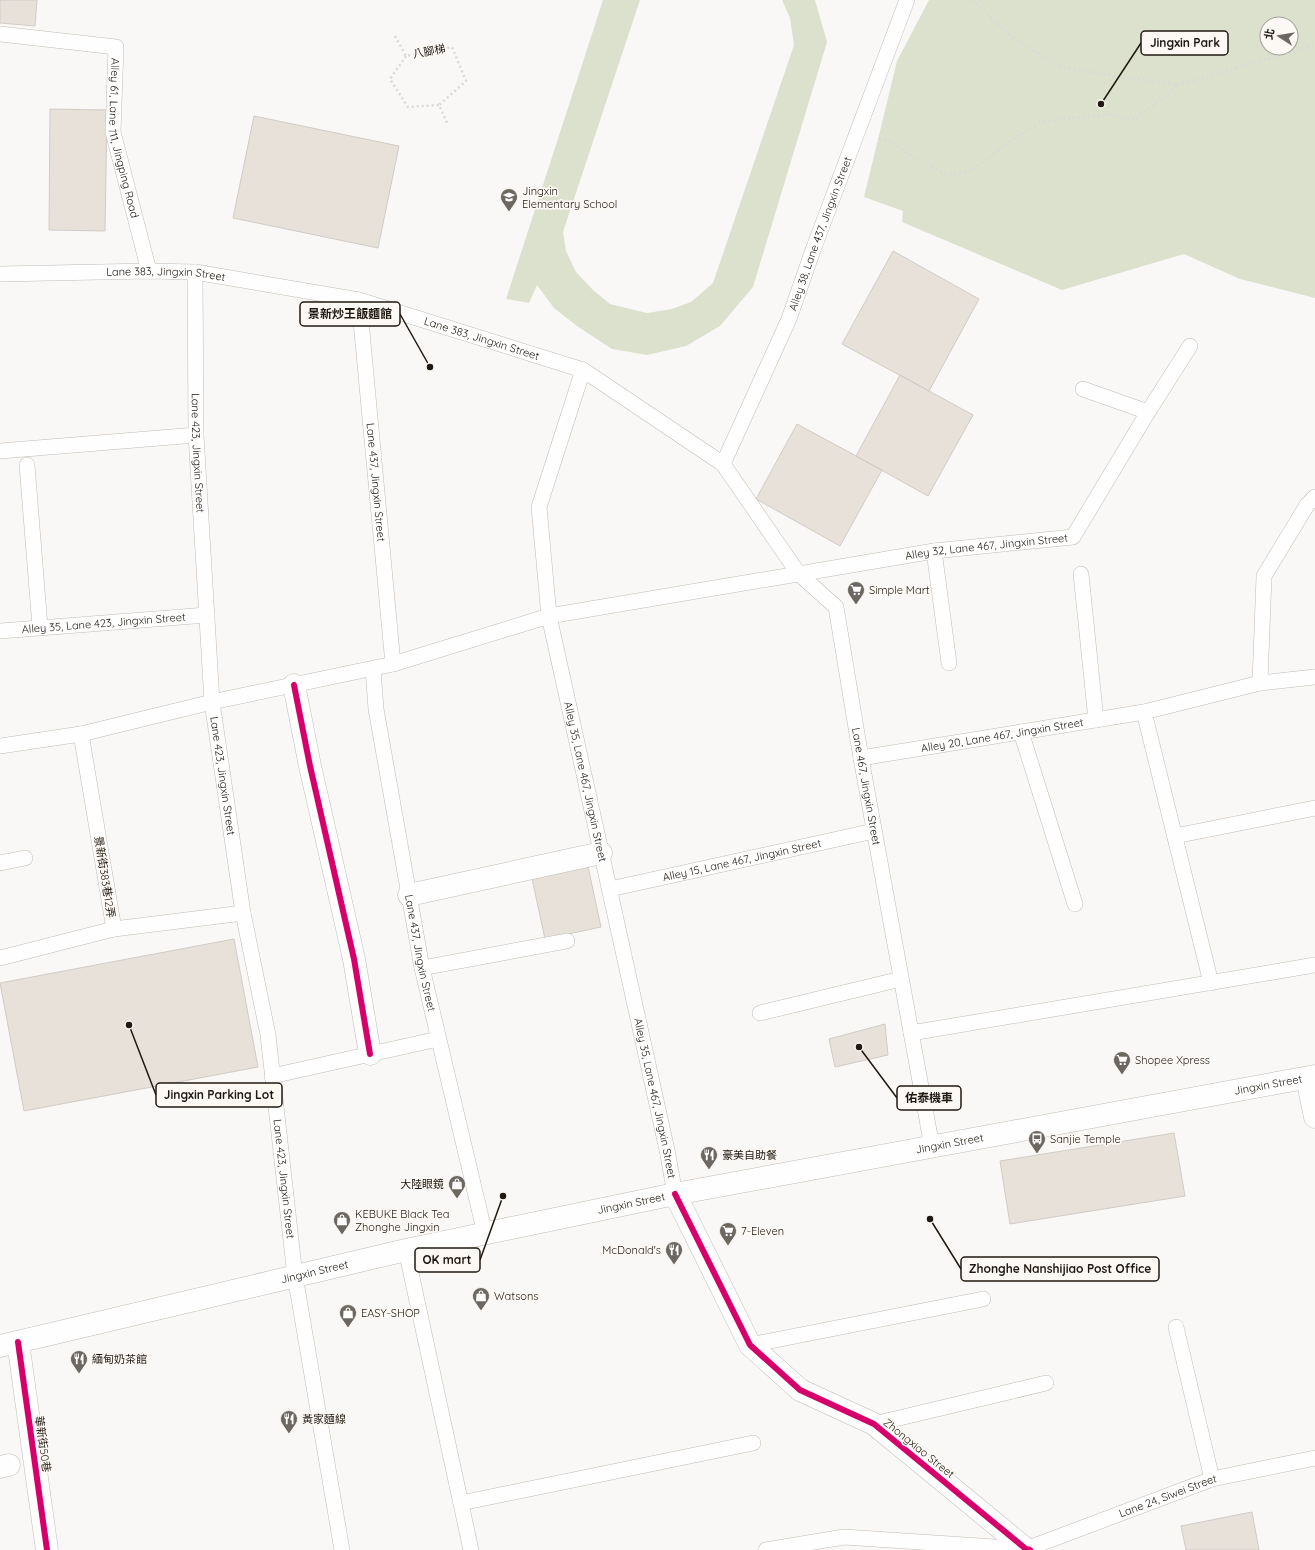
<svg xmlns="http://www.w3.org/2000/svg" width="1315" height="1550" viewBox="0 0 1315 1550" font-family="Quicksand,'Noto Sans TC',sans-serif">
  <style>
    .green { fill: #dbe1cd; fill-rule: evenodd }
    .building { fill: #e8e1da; stroke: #d0cbc6 }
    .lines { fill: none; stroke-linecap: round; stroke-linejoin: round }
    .service-casing { stroke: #c0bcb6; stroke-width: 16 }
    .minor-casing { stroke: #c0bcb6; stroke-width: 23 }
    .secondary-casing { stroke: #c0bcb6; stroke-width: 23 }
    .path { stroke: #dad9d8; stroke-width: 2.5; stroke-dasharray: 2 3; stroke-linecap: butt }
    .service { stroke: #fefefe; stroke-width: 15 }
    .minor { stroke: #fefefe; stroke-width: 22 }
    .secondary { stroke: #fefefe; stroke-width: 22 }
    .cycleway-casing { stroke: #fcf8f4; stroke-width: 8 }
    .cycleway { stroke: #d6006c; stroke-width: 6 }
    .labels { text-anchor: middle; stroke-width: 3.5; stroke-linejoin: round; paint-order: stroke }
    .street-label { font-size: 11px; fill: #201911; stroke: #fcf8f4 }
    .poi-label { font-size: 11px; fill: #201911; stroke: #fcf8f4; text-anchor: start }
    .leader { fill: none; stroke: #201911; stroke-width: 1.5 }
    .callout-dot { fill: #201911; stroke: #fcf8f4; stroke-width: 1.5 }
    .callout { fill: #fcf8f4; stroke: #201911; stroke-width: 1.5 }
    .callout-label { font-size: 12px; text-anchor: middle; font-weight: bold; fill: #201911 }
  </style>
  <rect width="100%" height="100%" fill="#faf8f6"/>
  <path class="green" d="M603,0H640L563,232L566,251L576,272L593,290L610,304L647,313L672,309L691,302L713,283L794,45L790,18L782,0H815L827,42L753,287L720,326L686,346L647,355L612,349L577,326L554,308L537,285L529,303L506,299Z
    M929,0H1315V298L1240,279L1184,254L1062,290L902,222L903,211L864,197L897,61ZM1267,24H1291V48H1267Z"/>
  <path class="building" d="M0,0H37L35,26L0,23Z
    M50,109L107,110L105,231L49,230Z
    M254,116L399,146L378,248L233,218Z
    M893,251L979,299L929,391L842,344Z
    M900,375L973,415L928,496L856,456Z
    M797,424L882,470L840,546L756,499Z
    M587,862L601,927L545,939L531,874Z
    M234,939L258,1067L24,1111L0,983Z
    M885,1024L888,1055L835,1067L829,1039Z
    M1174,1133L1185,1196L1010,1224L1000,1161Z
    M1252,1512L1259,1550H1186L1181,1526Z"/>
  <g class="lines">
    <defs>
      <g id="service">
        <path id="s1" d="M0,34L116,47L113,132L149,271"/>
        <path id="s2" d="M195,272L196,435L212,702L243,913L268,1035L295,1276L342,1550"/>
        <path id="s3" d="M0,274L149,271L195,272L359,300L583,370L723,464L798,573L836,607L861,758L932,1147"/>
        <path id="s4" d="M359,300L393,664"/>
        <path id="s5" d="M583,370L539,507L549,616L667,1150L675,1194"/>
        <path d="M1083,389L1148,412"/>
        <path d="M0,451L196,435"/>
        <path id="s6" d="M723,464L789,319L813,250L907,0"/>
        <path d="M27,465L40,627"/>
        <path d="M934,551L949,663"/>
        <path d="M1081,574L1096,720"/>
        <path id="s7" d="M0,631L207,615"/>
        <path id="s8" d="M373,669L376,709L422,968L485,1234"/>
        <path d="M1260,683L1264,576L1307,505L1315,497"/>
        <path d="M1144,712L1211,983"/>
        <path d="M1021,732L1075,904"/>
        <path id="s9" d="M0,746L81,734L212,702L393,664L549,616L934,551L1073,537L1148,412L1190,346"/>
        <path id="s10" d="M861,758L1144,712L1260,683L1315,677"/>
        <path d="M1175,836L1315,808"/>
        <path d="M0,863L25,858"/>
        <path id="s11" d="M610,889L874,831"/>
        <path d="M114,929L243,913"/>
        <path d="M0,958L114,929L81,734"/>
        <path d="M422,968L567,941"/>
        <path d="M760,1013L901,979"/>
        <path d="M911,1033L1315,965"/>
        <path d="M272,1076L438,1039"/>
        <path d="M406,1250L471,1550"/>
        <path d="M1176,1327L1212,1479"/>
        <path d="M750,1345L983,1299"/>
        <path d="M874,1424L1046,1383"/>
        <path d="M461,1503L753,1443"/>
        <path id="s12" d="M766,1550L844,1537L1026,1549L1212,1479L1315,1458"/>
      </g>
      <path id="minor" d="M294,685L310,766L354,959L370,1054
        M409,895L601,853
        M1307,1078L1315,1117
        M675,1194L750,1345L800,1390L874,1424L1026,1549L1030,1550
        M18,1342L47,1550
        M0,1467L9,1465"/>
      <g id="secondary">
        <path id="s13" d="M0,1346L406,1250L675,1194L1315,1076"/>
      </g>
    </defs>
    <use href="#service" class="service-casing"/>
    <use href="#minor" class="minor-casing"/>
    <use href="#secondary" class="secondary-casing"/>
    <path class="path" d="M972,0L1013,38L1063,68L1178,85L1315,45
      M395,36L406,56L452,47L466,81L439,105L448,125
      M406,56L390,79L408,107L439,105
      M879,138L892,142L915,158L947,175L969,172L1008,143L1041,122L1111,114L1135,120L1178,85"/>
    <use href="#service" class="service"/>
    <use href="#minor" class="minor"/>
    <use href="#secondary" class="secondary"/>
    <defs>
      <path id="cycleway" d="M294,685L310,766L354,959L370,1054
        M675,1194L750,1345L800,1390L874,1424L1026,1549L1030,1550
        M18,1342L47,1550"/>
    </defs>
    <use href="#cycleway" class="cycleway-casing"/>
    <use href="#cycleway" class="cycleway"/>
  </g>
  <defs>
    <symbol id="school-pin" viewBox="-11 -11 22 30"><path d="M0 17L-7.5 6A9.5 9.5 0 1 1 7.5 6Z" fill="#6c6761" stroke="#fcf8f4"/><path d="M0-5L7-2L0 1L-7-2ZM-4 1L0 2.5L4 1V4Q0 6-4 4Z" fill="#fff"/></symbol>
    <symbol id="supermarket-pin" viewBox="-11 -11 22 30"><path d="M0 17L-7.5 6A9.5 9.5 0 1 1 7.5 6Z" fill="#6c6761" stroke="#fcf8f4"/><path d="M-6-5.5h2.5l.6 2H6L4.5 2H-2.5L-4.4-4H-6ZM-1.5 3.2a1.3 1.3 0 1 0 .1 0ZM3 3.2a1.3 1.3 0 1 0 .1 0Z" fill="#fff"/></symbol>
    <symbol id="bus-pin" viewBox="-11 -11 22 30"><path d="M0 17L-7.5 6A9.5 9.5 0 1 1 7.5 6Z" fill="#6c6761" stroke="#fcf8f4"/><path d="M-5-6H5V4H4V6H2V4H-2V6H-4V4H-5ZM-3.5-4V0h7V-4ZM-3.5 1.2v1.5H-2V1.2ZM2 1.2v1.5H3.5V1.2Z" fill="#fff"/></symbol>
    <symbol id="restaurant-pin" viewBox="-11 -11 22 30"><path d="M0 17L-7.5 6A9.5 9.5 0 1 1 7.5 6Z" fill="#6c6761" stroke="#fcf8f4"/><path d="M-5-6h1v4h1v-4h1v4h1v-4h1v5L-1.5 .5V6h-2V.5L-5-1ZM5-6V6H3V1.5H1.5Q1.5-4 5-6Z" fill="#fff"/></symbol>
    <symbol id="shop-pin" viewBox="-11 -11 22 30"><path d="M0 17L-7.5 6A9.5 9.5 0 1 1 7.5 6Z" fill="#6c6761" stroke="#fcf8f4"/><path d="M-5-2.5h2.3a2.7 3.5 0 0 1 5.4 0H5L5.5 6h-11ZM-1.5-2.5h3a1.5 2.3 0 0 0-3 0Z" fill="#fff"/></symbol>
  </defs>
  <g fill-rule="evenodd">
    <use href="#school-pin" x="499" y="187" width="20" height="27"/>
    <use href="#supermarket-pin" x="846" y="580" width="20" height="27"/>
    <use href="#supermarket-pin" x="1112" y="1050" width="20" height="27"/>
    <use href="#bus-pin" x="1027" y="1129" width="20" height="27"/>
    <use href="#restaurant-pin" x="699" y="1145" width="20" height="27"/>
    <use href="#shop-pin" x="447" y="1174" width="20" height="27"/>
    <use href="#shop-pin" x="332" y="1210" width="20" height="27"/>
    <use href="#supermarket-pin" x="718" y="1221" width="20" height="27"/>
    <use href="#restaurant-pin" x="664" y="1240" width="20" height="27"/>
    <use href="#shop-pin" x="471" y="1286" width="20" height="27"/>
    <use href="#shop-pin" x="338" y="1303" width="20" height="27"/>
    <use href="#restaurant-pin" x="69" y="1349" width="20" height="27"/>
    <use href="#restaurant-pin" x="279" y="1409" width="20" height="27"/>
  </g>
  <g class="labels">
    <g class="street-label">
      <text transform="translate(429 51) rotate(-11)" y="4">八腳梯</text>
      <text dy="4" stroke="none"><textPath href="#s1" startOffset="209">Alley 61, Lane 111, Jingping Road</textPath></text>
      <text dy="4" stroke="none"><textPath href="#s6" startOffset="250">Alley 38, Lane 437, Jingxin Street</textPath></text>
      <text dy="4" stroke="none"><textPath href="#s3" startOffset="166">Lane 383, Jingxin Street</textPath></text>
      <text dy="4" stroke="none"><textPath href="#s3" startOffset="490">Lane 383, Jingxin Street</textPath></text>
      <text dy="4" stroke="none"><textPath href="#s2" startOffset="181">Lane 423, Jingxin Street</textPath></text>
      <text dy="4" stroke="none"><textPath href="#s4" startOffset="183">Lane 437, Jingxin Street</textPath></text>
      <text dy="4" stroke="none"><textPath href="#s9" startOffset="1008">Alley 32, Lane 467, Jingxin Street</textPath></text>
      <text dy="4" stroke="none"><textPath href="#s7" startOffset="104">Alley 35, Lane 423, Jingxin Street</textPath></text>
      <text dy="4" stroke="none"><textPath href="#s10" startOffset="143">Alley 20, Lane 467, Jingxin Street</textPath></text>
      <text dy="4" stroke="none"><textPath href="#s2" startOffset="505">Lane 423, Jingxin Street</textPath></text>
      <text dy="4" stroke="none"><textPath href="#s5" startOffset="423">Alley 35, Lane 467, Jingxin Street</textPath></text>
      <text dy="4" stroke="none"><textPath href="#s3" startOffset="1130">Lane 467, Jingxin Street</textPath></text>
      <text dy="4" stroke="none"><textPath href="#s11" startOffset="135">Alley 15, Lane 467, Jingxin Street</textPath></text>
      <text transform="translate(105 877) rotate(81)" y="4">景新街383巷12弄</text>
      <text dy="4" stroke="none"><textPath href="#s8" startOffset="288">Lane 437, Jingxin Street</textPath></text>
      <text dy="4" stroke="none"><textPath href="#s13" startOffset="1295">Jingxin Street</textPath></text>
      <text dy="4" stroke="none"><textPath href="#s5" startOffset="747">Alley 35, Lane 467, Jingxin Street</textPath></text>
      <text dy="4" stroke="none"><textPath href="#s13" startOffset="971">Jingxin Street</textPath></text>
      <text dy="4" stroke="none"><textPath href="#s2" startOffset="913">Lane 423, Jingxin Street</textPath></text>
      <text dy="4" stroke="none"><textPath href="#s13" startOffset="647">Jingxin Street</textPath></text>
      <text dy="4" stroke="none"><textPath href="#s13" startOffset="323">Jingxin Street</textPath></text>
      <text transform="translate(43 1444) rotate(82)" y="4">華新街50巷</text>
      <text transform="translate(919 1448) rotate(39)" y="4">Zhongxiao Street</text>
      <text dy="4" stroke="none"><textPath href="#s12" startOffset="413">Lane 24, Siwei Street</textPath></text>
    </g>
    <g class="poi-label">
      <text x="522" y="195">Jingxin<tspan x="522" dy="13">Elementary School</tspan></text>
      <text x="869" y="594">Simple Mart</text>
      <text x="1135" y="1064">Shopee Xpress</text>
      <text x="1050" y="1143">Sanjie Temple</text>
      <text x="722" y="1159">豪美自助餐</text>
      <text x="444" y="1188" text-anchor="end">大陸眼鏡</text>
      <text x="355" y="1218">KEBUKE Black Tea<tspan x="355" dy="13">Zhonghe Jingxin</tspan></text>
      <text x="741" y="1235">7-Eleven</text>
      <text x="661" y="1254" text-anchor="end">McDonald's</text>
      <text x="494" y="1300">Watsons</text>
      <text x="361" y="1317">EASY-SHOP</text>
      <text x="92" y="1363">緬甸奶茶館</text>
      <text x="302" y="1423">黃家麵線</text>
    </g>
  </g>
  <path class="leader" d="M1101 104L1141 43M430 367L400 314M129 1025L156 1095M859 1047L897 1098M503 1196L480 1260M930 1219L961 1269"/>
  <g class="callout-dot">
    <circle cx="1101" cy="104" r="4"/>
    <circle cx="430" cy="367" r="4"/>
    <circle cx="129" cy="1025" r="4"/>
    <circle cx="859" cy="1047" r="4"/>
    <circle cx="503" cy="1196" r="4"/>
    <circle cx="930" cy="1219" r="4"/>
  </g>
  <g class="callout">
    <rect x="1141" y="31" width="87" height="24" rx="4"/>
    <rect x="300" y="302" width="100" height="24" rx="4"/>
    <rect x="156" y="1083" width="126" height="24" rx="4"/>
    <rect x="897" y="1086" width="64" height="24" rx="4"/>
    <rect x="415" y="1248" width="65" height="24" rx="4"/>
    <rect x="961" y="1257" width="198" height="24" rx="4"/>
  </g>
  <g class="callout-label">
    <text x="1185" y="47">Jingxin Park</text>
    <text x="350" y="318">景新炒王飯麵館</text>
    <text x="219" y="1099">Jingxin Parking Lot</text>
    <text x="929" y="1102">佑泰機車</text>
    <text x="447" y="1264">OK mart</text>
    <text x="1060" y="1273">Zhonghe Nanshijiao Post Office</text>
  </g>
  <g transform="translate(1279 36) rotate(282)"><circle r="19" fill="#fcf8f4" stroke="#a49f99"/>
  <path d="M0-3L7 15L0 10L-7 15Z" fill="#6c6761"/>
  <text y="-6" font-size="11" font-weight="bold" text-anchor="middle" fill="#201911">北</text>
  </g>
</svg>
